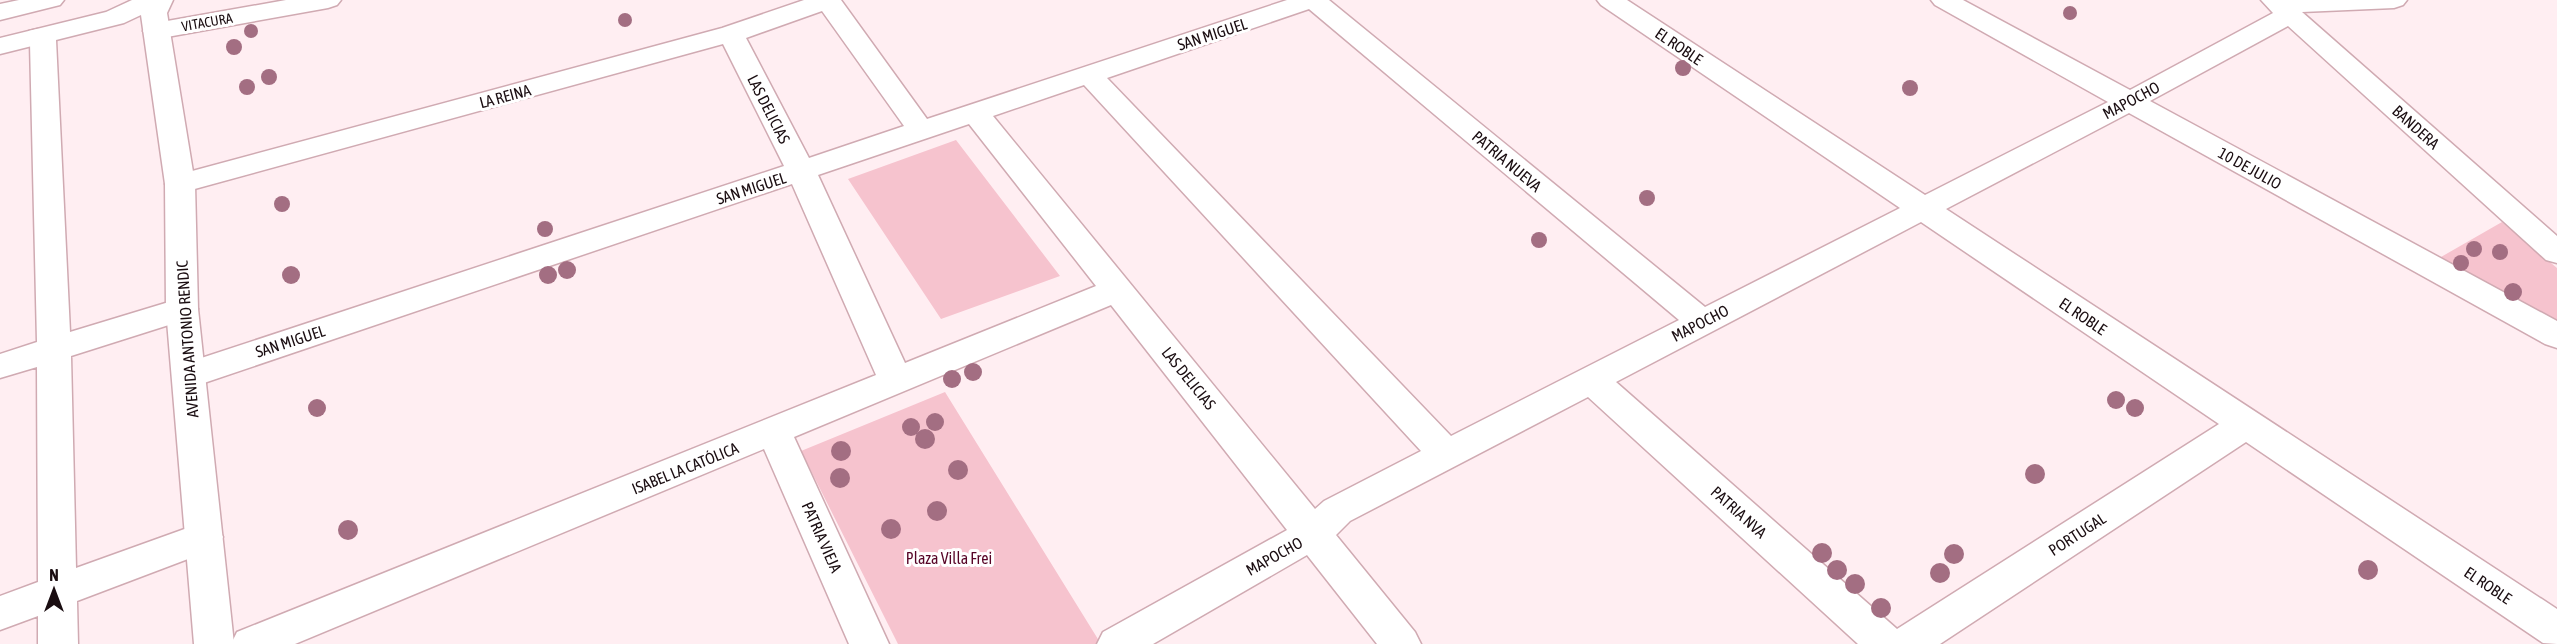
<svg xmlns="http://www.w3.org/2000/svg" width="2557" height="644" viewBox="0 0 2557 644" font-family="'Asap Condensed',sans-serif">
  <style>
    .green { fill: #f6c3ce }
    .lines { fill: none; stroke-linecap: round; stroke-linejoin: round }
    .street-casing { stroke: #d0aab2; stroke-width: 3 }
    .secondary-casing { stroke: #d0aab2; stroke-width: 3 }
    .street { fill: #fff; fill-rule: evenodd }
    .secondary { fill: #fff; fill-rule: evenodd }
    .tree { fill: #a36e82 }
    .labels { text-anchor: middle; stroke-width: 6; stroke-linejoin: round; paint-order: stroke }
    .far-street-label { font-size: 14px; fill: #1a0d11; stroke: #fff }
    .street-label { font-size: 16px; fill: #1a0d11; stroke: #fff }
    .park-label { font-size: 16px; fill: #570527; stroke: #fff }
  </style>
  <rect width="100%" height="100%" fill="#ffeef2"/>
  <path class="green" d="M956,140L1060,276L941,319L848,179Z
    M2502,222L2557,268V330L2434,261Z
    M945,392L1101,644H898L801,451Z"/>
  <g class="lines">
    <defs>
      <path id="street" d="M286,0H341L337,5L328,8L156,39L147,37L143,31L147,25L156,23Z
        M804,0H841L927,119L1287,0H1329L1705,307L1900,208L1601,5L1597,0H1627L1925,195L2108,102L1935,5L1931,0H1963L2130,90L2273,13L2261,0H2407L2403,5L2394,8L2302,12L2557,236V263L2546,260L2288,26L2150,101L2557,321V348L2545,344L2129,113L1946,209L2557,609V644L2543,643L2246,442L1940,644H1858L1588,397L1350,521L1336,535L1415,632L1421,644H1377L1307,555L1153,644H1097L1103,632L1287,530L1111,305L794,437L889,644H849L764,449L295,644H231L237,632L876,375L792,184L201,384L189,387L177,384L172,375L177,366L784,166L723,44L180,193L170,191L165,184L170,177L722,28ZM1309,9L1679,320L1451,436L1107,78ZM822,11L904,126L809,158L746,38ZM1084,85L1421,451L1324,501L1315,509L993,116ZM969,124L1096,286L905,363L818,175ZM1921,222L2219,424L1897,629L1616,382Z
        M38,29L52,34L56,40L70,332L182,298L194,301L198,309L194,317L71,356L76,568L204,522L217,526L223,537L217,548L77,601L78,644H38V616L0,630V596L38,582L37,367L0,378V354L37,342L30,43L25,37L29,31Z"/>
      <path id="secondary" d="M19,0H64L60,5L0,20V4Z
        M132,0H173L167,13L195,184L198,309L234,644H194L166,309L165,184L141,15L124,23L0,54V38L106,12Z"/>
    </defs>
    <use href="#street" class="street-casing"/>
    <use href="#secondary" class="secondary-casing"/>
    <use href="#street" class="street"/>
    <use href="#secondary" class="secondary"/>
  </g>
  <g class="tree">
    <circle cx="2070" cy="13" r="7"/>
    <circle cx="625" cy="20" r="7"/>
    <circle cx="251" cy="31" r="7"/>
    <circle cx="234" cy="47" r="8"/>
    <circle cx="1683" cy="68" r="8"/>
    <circle cx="269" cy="77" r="8"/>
    <circle cx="247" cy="87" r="8"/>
    <circle cx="1910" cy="88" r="8"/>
    <circle cx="1647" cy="198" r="8"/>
    <circle cx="282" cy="204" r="8"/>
    <circle cx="545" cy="229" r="8"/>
    <circle cx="1539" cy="240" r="8"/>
    <circle cx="2474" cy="249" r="8"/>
    <circle cx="2500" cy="252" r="8"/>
    <circle cx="2461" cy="263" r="8"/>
    <circle cx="567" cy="270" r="9"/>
    <circle cx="291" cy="275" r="9"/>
    <circle cx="548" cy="275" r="9"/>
    <circle cx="2513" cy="292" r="9"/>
    <circle cx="973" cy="372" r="9"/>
    <circle cx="952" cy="379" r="9"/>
    <circle cx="2116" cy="400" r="9"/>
    <circle cx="317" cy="408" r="9"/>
    <circle cx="2135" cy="408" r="9"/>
    <circle cx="935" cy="422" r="9"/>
    <circle cx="911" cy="427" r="9"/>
    <circle cx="925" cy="439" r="10"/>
    <circle cx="841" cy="451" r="10"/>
    <circle cx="958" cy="470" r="10"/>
    <circle cx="2035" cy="474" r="10"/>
    <circle cx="840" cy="478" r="10"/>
    <circle cx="937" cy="511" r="10"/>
    <circle cx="891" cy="529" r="10"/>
    <circle cx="348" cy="530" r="10"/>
    <circle cx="1822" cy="553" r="10"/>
    <circle cx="1954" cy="554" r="10"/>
    <circle cx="1837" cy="570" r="10"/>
    <circle cx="2368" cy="570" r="10"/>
    <circle cx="1940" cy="573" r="10"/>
    <circle cx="1855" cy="584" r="10"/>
    <circle cx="1881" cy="608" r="10"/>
  </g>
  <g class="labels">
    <g class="far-street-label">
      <text transform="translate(207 22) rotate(-10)" y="5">VITACURA</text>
    </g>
    <g class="street-label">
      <text transform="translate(1212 34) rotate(-18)" y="6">SAN MIGUEL</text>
      <text transform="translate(1679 46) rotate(34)" y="6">EL ROBLE</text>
      <text transform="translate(505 96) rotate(-15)" y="6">LA REINA</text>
      <text transform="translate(2131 100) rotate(-28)" y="6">MAPOCHO</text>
      <text transform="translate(769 109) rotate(63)" y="6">LAS DELICIAS</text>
      <text transform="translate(2416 127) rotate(42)" y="6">BANDERA</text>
      <text transform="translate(1507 161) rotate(40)" y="6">PATRIA NUEVA</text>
      <text transform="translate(2250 168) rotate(29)" y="6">10 DE JULIO</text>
      <text transform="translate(751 188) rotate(-18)" y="6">SAN MIGUEL</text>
      <text transform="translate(2083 316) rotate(34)" y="6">EL ROBLE</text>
      <text transform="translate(1700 323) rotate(-27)" y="6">MAPOCHO</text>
      <text transform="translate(187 339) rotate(-94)" y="6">AVENIDA ANTONIO RENDIC</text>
      <text transform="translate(290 341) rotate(-18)" y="6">SAN MIGUEL</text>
      <text transform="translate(1189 378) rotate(51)" y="6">LAS DELICIAS</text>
      <text transform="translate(685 468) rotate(-22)" y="6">ISABEL LA CATÓLICA</text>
      <text transform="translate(1739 512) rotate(42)" y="6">PATRIA NVA</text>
      <text transform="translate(2077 534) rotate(-33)" y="6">PORTUGAL</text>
      <text transform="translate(822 537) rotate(66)" y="6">PATRIA VIEJA</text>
      <text transform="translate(1274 556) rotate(-29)" y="6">MAPOCHO</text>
      <text transform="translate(2488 585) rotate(34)" y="6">EL ROBLE</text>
    </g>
    <g class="park-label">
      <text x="949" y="564">Plaza Villa Frei</text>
    </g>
  </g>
  <g transform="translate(54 590)" stroke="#ffffff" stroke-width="4.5" paint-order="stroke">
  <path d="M0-4.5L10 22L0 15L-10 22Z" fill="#1a0d11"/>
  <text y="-9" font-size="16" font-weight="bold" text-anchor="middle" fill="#1a0d11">N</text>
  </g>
</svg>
